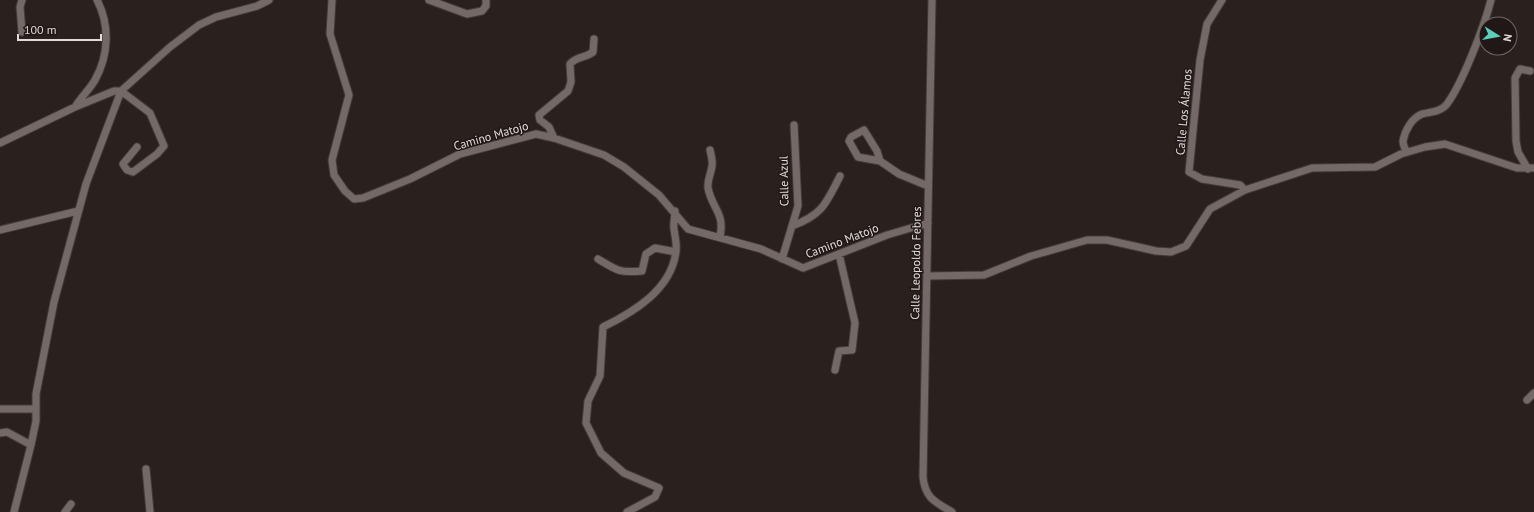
<svg xmlns="http://www.w3.org/2000/svg" width="1534" height="512" viewBox="0 0 1534 512" font-family="'PT Sans',sans-serif">
  <style>
    .lines { fill: none; stroke-linecap: round; stroke-linejoin: round }
    .minor-casing { stroke: #443c3b; stroke-width: 9 }
    .minor { stroke: #746967; stroke-width: 7 }
    .labels { text-anchor: middle; stroke-width: 3; stroke-linejoin: round; paint-order: stroke }
    .street-label { font-size: 12px; fill: #e1dbda; stroke: #201716 }
  </style>
  <rect width="100%" height="100%" fill="#2a211f"/>
  <g class="lines">
    <defs>
      <path id="minor" d="M22,0L20,7L22,32
        M332,0L330,34L349,95L332,160L334,175L345,191L354,199L363,198L410,179L460,154L536,134L554,138L604,155L624,167L659,195L688,229L761,249L803,268L887,235L928,223
        M429,0L467,14L482,11L486,6V0
        M932,0L923,477C925,498 935,502 952,512
        M1222,0L1207,24L1200,60L1189,172L1202,179L1240,185L1245,190
        M75,107C81,97 90,89 95,80C109,55 110,25 97,0
        M554,138L549,127L540,120L539,115L568,91L571,82L570,64C576,56 586,58 593,52L594,39
        M0,143L75,107L114,91H121L150,113L164,146L157,154L133,172L127,170L123,164L137,147
        M710,150C711,155 713,161 712,166C711,174 707,180 708,188C712,209 725,212 720,237
        M1407,152C1405,149 1403,144 1403,141C1405,130 1412,118 1422,114C1430,112 1441,112 1447,104C1463,82 1484,27 1491,0
        M880,161L877,151L864,130L851,137L849,141L858,157L880,161L899,174L928,186
        M1528,169L1518,152L1516,141L1515,78L1520,69L1530,71
        M792,226C822,215 826,204 840,176
        M0,230L78,211
        M598,259C618,271 619,273 642,271L646,254L655,248L676,252
        M782,259L798,206L794,125
        M928,276L984,275L1031,256L1087,240H1107L1156,251L1171,252L1186,246L1210,209L1245,190L1312,168L1375,167L1401,154L1425,147L1445,144L1517,168H1534
        M835,370L839,351L852,350L855,323L839,254
        M1527,400L1534,393
        M0,409H36
        M0,433L7,432L31,445
        M146,469L150,512
        M14,512L31,445L36,421V394L54,302L86,184L121,91L170,47L199,25L216,17L257,6L269,0
        M65,512L71,504
        M627,512L655,497L659,488L624,473L601,453L586,423L588,401L600,376L603,327C634,312 672,289 676,251C677,243 675,237 674,229C673,223 675,217 675,211"/>
    </defs>
    <use href="#minor" class="minor-casing"/>
    <use href="#minor" class="minor"/>
  </g>
  <g class="labels">
    <g class="street-label">
      <text transform="translate(1184 112) rotate(-85)" y="4">Calle Los Álamos</text>
      <text transform="translate(491 136) rotate(-16)" y="4">Camino Matojo</text>
      <text transform="translate(784 181) rotate(-91)" y="4">Calle Azul</text>
      <text transform="translate(842 241) rotate(-21)" y="4">Camino Matojo</text>
      <text transform="translate(916 263) rotate(-89)" y="4">Calle Leopoldo Febres</text>
    </g>
  </g>
  <g transform="translate(1498 36) rotate(101)"><circle r="19" fill="#201716" stroke="#6d6564"/>
  <path d="M0-3L7 15L0 10L-7 15Z" fill="#5bcebb"/>
  <text y="-6" font-size="11" font-weight="bold" text-anchor="middle" fill="#e1dbda">N</text>
  </g>
  <path d="M18 34v6h83v-6" fill="none" stroke="#e1dbda" stroke-width="2"/>
  <text x="24" y="34" font-size="12" fill="#e1dbda" stroke="#201716" stroke-width="3" paint-order="stroke">100 m</text>
</svg>
